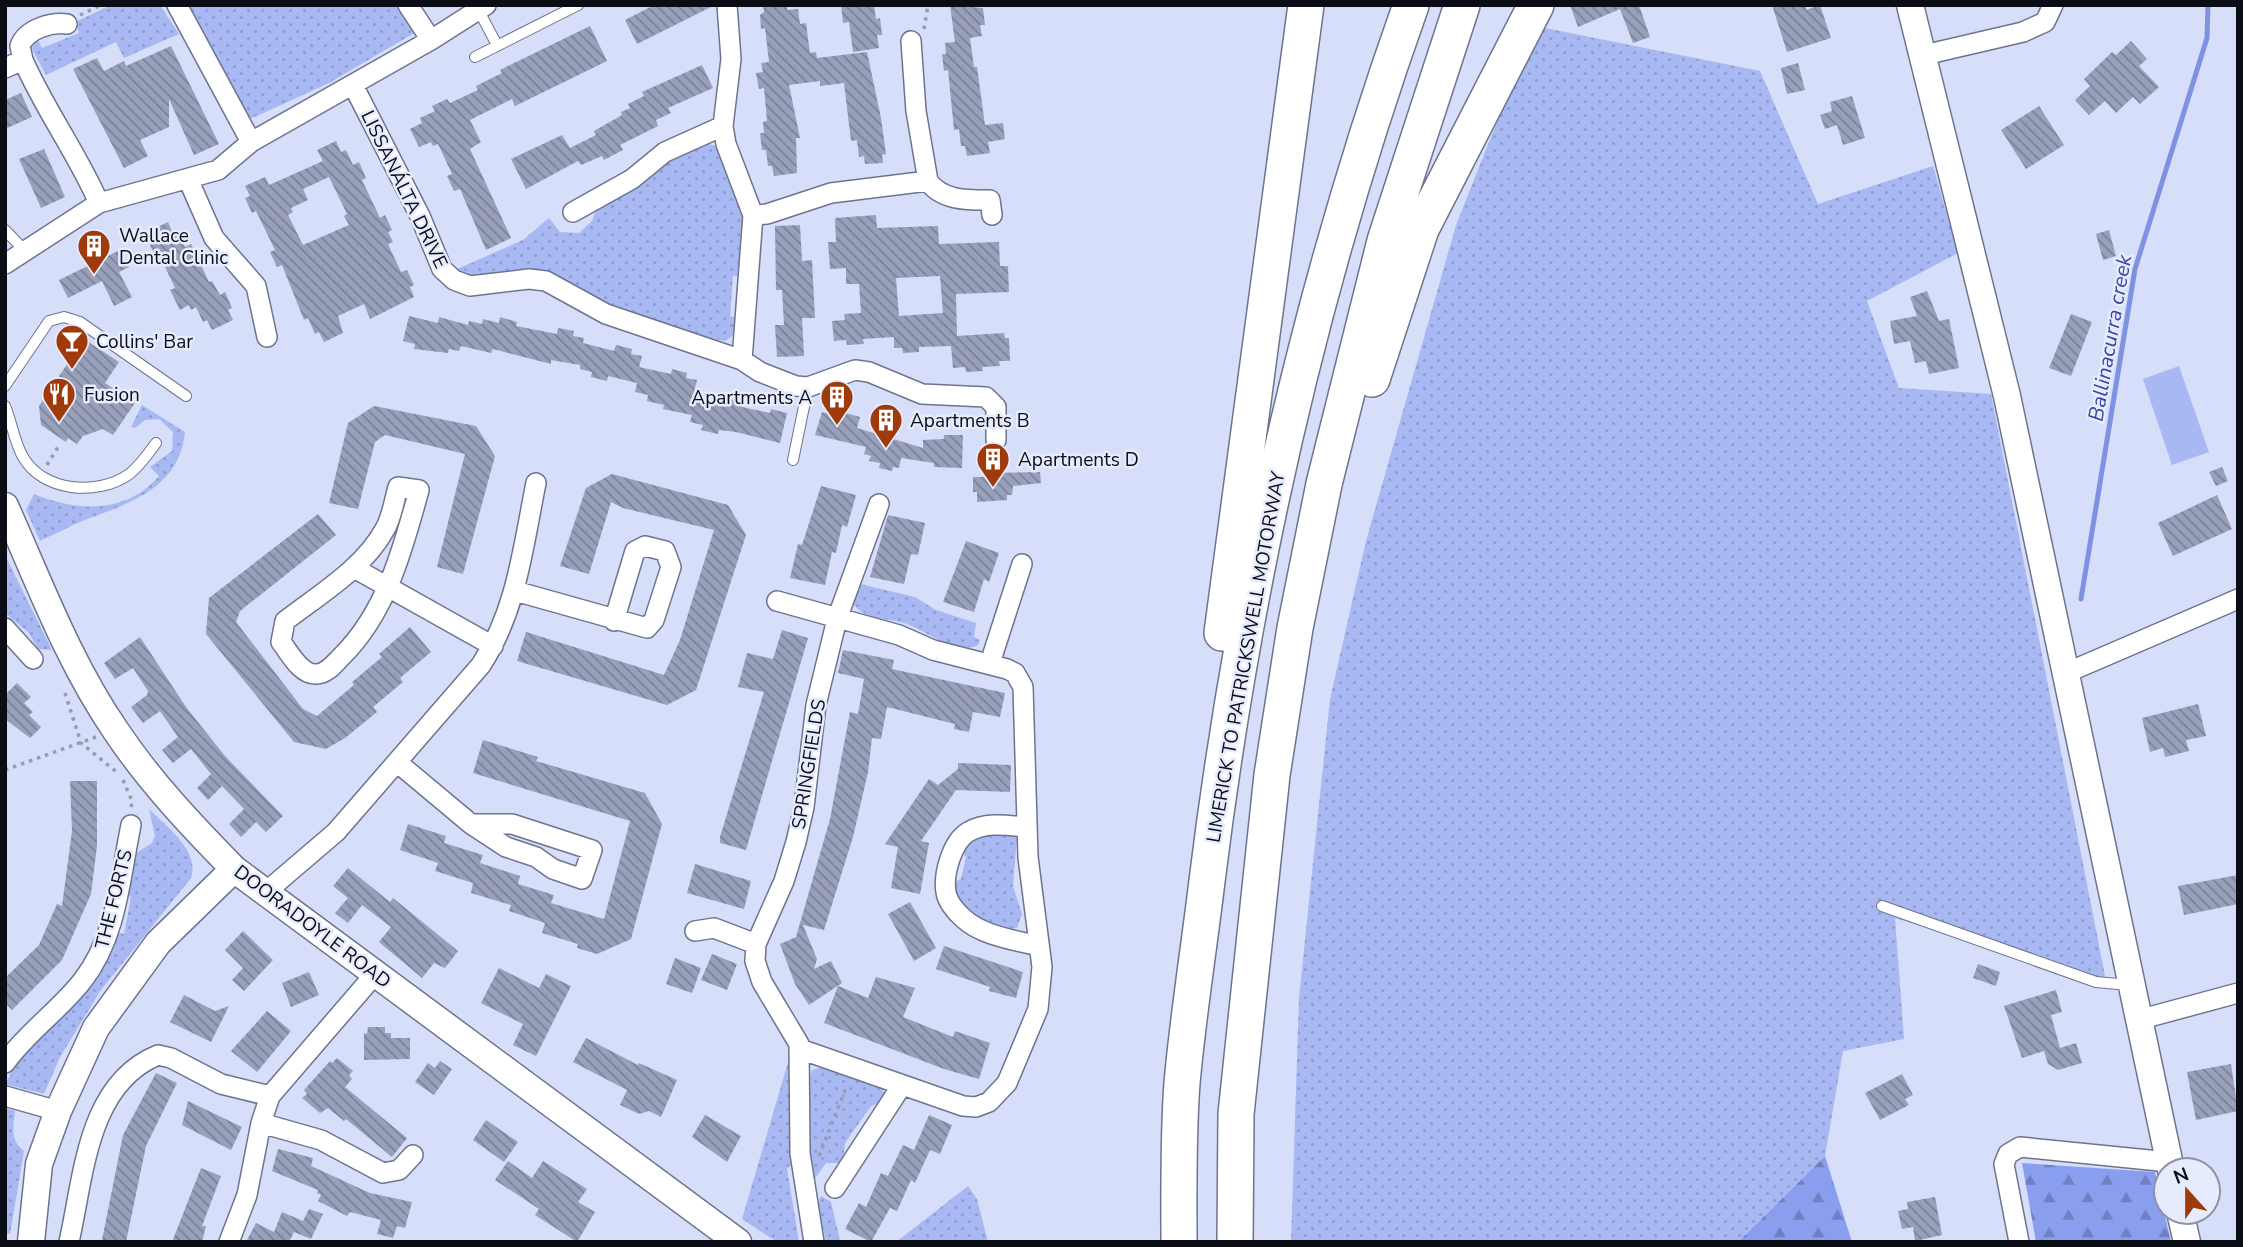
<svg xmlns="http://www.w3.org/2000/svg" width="2243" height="1247" viewBox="0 0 2243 1247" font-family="'Nunito Sans',sans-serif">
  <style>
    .grass { fill: url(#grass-dots) }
    .forest { fill: url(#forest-firs) }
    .garden { fill: #a8b8f3 }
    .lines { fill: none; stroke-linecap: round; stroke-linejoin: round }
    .stream { stroke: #7e92e2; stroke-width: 5 }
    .building { fill: url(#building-back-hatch); fill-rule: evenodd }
    .lane-casing { stroke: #6d748d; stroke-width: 12 }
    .street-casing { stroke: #6d748d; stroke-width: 22 }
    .secondary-casing { stroke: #6d748d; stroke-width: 29 }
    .highway-casing { stroke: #6d748d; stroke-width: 38 }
    .path { stroke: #969db3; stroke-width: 3.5; stroke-dasharray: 3.5 5; stroke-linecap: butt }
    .lane { stroke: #fff; stroke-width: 10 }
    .street { stroke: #fff; stroke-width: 19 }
    .secondary { stroke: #fff; stroke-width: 26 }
    .highway { stroke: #fff; stroke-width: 35 }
    .labels { text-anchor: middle; stroke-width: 5; stroke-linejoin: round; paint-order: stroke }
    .street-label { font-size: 19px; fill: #0a0c16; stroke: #e6ecfd }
    .poi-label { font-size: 19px; fill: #0a0c16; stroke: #e6ecfd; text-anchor: start }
    .water-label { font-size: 21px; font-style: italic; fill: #3946a4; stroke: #e6ecfd }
  </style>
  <defs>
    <pattern id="grass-dots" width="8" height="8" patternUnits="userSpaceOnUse" patternTransform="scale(1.75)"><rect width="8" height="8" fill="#a8b8f3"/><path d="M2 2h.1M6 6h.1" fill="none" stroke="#8f9dd0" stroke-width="1.8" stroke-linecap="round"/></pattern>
    <pattern id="forest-firs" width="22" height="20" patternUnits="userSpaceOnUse" patternTransform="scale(1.75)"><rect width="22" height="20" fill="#8a9ef0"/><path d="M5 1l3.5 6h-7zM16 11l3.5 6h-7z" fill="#6f7fc1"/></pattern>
    <pattern id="building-back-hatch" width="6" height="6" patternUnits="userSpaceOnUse" patternTransform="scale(1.75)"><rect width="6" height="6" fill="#99a0bb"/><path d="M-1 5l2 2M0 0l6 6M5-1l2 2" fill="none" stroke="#7b8197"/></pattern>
  </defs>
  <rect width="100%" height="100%" fill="#d6defa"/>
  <path class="grass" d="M111,5H160L179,34L124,58L116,42L46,75L32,49L36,36L42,48L79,33L75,22Z
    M185,5H400L416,32L329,83L250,119Z
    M1535,26L1760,71L1818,204L1933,166L1958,253L1867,301L1899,388L1991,394L2106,981L1895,918L1904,1039L1843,1051L1825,1156L1738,1242H1291L1299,998L1330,699L1366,541L1456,225Z
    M704,143L717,146L741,201L745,226L738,276H733L730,316L737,318L736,334L725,341L719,340L636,317L588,295L555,275L471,279L455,270L523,240L549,218L560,232L579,233L592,221L597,208L640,185L661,164Z
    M142,405L185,432C179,488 131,503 85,520C70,526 55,534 40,541L26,510L34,494C77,512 126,514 159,476L150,467L172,451L173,432L159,419L145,420L135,428L131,427Z
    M5,555L52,650L38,649L29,633L5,613Z
    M860,584L915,597L936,610L976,623L974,637L980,640L978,645C957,656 926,631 907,624C890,618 862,620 853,603Z
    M149,809C167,827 200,851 191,878L101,990L60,1057L44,1094L5,1084L25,1050L104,965L117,932L124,934L131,897L125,894L133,855L152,843L155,836Z
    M1011,832L1017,836L1013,886L1022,914L1017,928C991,932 958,910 953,883L961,879L966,857L961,850L976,836Z
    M789,1059V1126L793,1165L787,1168L799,1242H777L742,1219Z
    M827,1066L875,1086L879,1084L885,1094L883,1101L871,1106L845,1143L843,1163H826L812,1183L808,1084L812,1070Z
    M5,1108L15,1111C13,1128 10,1140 24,1151L10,1234H5Z
    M968,1186L977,1199L988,1242H896Z
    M821,1196L831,1202L840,1240L843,1242H826L818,1204Z"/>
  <path class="forest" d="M1825,1156L1852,1242H1738Z
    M2022,1163L2155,1172L2171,1242H2036Z"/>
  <path class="garden" d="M2179,366L2209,452L2172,465L2143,379Z"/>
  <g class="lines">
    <path class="stream" d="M2081,599L2135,269L2207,38L2208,5"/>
  </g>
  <path class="building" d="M654,5H715L637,44L625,20Z
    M763,5H787V10L798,9L800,24L806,23L810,53L816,52L817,58L867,52L881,118L886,154L882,155L883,163L865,164L864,156L859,157L857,140L851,141L844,83L820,86V81L789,85L800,138H796L797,173L774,176L772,166H768L766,150H762L760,133H764L763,122L767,121L764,88L759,89L756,73L763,72L761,63L769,62L765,28L761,29L760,15L764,12Z
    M841,5H874L876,19L880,18L882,35H877L879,48L853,52L849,22L843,23Z
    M950,5L983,8L985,25H980L982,36L970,38L974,67H977L985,125L1003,123L1005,139L988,142L990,153L967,156L965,146H961L959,129L954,130L948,70L944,71L942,54H946L945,43L955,42Z
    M1570,5H1639L1650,37L1633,43L1620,9L1578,27Z
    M1772,5H1806V10L1820,5L1831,38L1787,52Z
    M590,26L607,61L515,106L512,99L470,120L481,142L470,149L511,238L486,250L460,189L454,191L447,176L452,174L438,144L433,146L431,142L419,147L410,129L422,123L420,118L435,111L432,106L447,99L450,103L478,90L476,86L502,73L500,70Z
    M2131,41L2147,59L2139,66L2159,87L2140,104L2133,97L2116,113L2105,101L2089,115L2075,100L2090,86L2084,79L2112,52L2116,55Z
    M171,46L219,144L194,155L169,99V127L140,140L148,156L124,168L73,69L97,58L104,71L124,61L126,66Z
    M1798,63L1805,90L1787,94L1781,68Z
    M702,65L713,88L668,108L671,113L656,120L658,126L620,145L623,150L604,160L602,156L581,165L578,161L526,189L511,159L562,135L570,148L596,135L594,131L622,115L621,112L630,108L628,104L644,96L642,92Z
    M21,93L32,117L5,129V100Z
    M1852,96L1865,138L1843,145L1837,125L1825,129L1820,115L1832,111L1830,102Z
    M2039,106L2064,145L2026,169L2001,130Z
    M336,141L341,152L346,150L353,165L359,162L366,178L362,180L380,218L385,215L392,230L388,232L393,242L388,244L401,272L407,270L414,285L410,287L414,297L370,319L364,304L338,316L343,333L324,342L319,332L315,334L308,318L304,320L282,265L277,267L270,252L275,250L256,211L252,213L245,198L250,196L245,186L265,177L269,185L323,161L317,150ZM329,177L347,214L344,216L349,225L303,245L288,215L293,212L291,208L308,200L303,189Z
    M44,149L65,197L41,208L19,159Z
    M876,215L877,228L938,226L939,244L999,242L1000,266H1008L1009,292L956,294L957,336L1004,333L1005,338H1009L1010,361H999L1000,366L982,367L983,371L966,372L965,367L953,368L951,346L919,347V352L903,353L902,348H894V337L863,339L864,344L847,345L846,340L834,341L832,321L845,320L844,314L861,313L859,284H846V268L830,269L828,242H836L835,218ZM940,276L943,313L899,316L896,278Z
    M168,222L173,234L178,232L185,247L191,244L209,282L212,281L220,295L225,292L232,308L228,310L233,320L212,330L207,320L203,322L196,307L191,310L189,305L180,310L170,290L175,288L161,258L157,260L150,245L155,243L149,231Z
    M800,225L802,261L812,260L815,318H802L804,356L777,357L775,325H784L782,290H776L775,226Z
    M2109,230L2116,256L2103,260L2096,234Z
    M120,250L129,267L119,272L132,297L114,306L102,281L68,298L59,280Z
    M1927,291L1939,321L1949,319L1959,368L1929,374L1926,361L1915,363L1910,341L1894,344L1890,321L1917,316L1910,297Z
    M2071,314L2092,322L2071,376L2049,368Z
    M409,316L438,323L439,317L468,325L469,321L482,324L483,319L499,323L500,317L517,322L516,326L557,334L558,328L574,331L573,336L584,338L583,343L614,351L616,345L632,349L631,354L642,356L639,367L671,374L672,369L687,373L686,378L697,380L693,396L725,404L726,398L743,402L742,407L770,413L771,409L787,413L780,443L736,432L719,430L718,434L701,430L703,425L690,422L692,415L663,409L664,405L647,401L648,395L635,392L637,383L608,376L607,381L591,377L592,372L580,369V365L551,360V364L493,349L491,353L461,346L459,351L449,349L448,353L414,349L415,344L403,341Z
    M84,339L119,362L105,383L135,403L113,435L103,429L83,436L77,444L68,438L66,442L41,425L39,406Z
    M374,406L476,426L495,456L463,574L437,567L465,454L385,435L375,442L358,509L329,503L348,423Z
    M838,411L860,417L857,428L923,448V440L944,439V435H963L962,468L934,467V463L901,458L899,468L893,467L892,471L879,468L880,463L869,461L871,456L864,454L866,447L815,435L822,412L837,416Z
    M2222,467L2228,481L2216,486L2209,472Z
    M1040,472L1041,483L1013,486L1012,495H1007V500L977,502V492H973V477H993V473Z
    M612,474L728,505L746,535L696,690L667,705L517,661L526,632L664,675L680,640L714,530L623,508L611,502L589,574L560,566L586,488Z
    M821,486L856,495L847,527L842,525L836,553L832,552L825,585L790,578L798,544L802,545Z
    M2217,495L2232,529L2173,556L2158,523Z
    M318,514L336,535L240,611L236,622L303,709L317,716L354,685L352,682L382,657L379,654L410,627L431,652L400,678L403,682L373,707L377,712L345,738L326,749L294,742L206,634L209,598Z
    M888,515L925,523L918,555L911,554L904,584L870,577Z
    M966,541L999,553L989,582L984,579L974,612L943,602Z
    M782,630L808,638L746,850L720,843V837L764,692L738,687L747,653L773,659Z
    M140,637L186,707L225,756L283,816L266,832L256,822L241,837L229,824L244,809L222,786L208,800L197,788L211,774L191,749L173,763L162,750L178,737L160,711L143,723L131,707L147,695L148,691L133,668L115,679L104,663Z
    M843,650L894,660L892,669L1005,693L1000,717L973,712L969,732L954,729L955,724L887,707L881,739L872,738L868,772L853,837L824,930L803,925L817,959L814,969L831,961L842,983L809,1005L795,984L780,944L796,937L830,819L850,712L858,714L864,679L838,673Z
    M17,683L31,697L24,703L33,712L29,715L41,727L30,738L5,719V695Z
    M2198,704L2206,736L2186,740L2189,751L2165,757L2163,748L2150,752L2142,718Z
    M483,740L538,757L536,761L645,793L662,824L631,939L597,954L577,948L578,944L542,933L545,923L509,911L511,905L471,893L473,883L435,871L438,863L400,850L408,824L446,836L444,843L483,855L480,863L520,876L518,884L554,895L551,903L604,919L630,821L473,773Z
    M958,763L1011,765L1010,792L956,790L921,841L929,843L920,894L891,888L898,847L885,844L929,779L938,785L958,769Z
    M70,781H97V846L91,894L62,960L12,1010L5,1003V978L39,945L57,904L62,906L72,831Z
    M695,864L751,881L744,909L687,893Z
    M348,868L390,902L393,898L458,951L445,968L434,963L422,978L379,942L391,927L362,905L348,923L335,913L348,898L333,886Z
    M2238,875V904L2184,915L2178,886Z
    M910,902L936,948L914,961L888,914Z
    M243,931L273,960L244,991L232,980L243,968L225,950Z
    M944,946L1023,972L1016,998L989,991L990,987L936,969Z
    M712,954L737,964L727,990L701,980Z
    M675,958L701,968L692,993L666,984Z
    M1978,964L2000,972L1996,986L1973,978Z
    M499,968L539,988L546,974L571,986L536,1056L513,1045L523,1024L481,1003Z
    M309,972L319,995L291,1007L282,983Z
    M876,977L915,988L903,1017L953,1037L955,1031L990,1043L979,1079L944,1069L824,1023L838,986L868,998Z
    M2056,990L2062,1012L2051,1015L2060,1048L2076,1043L2082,1063L2058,1070L2048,1064L2044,1051L2022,1058L2004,1006Z
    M184,995L215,1011L229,1006L211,1042L170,1022Z
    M267,1011L291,1031L257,1072L231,1051Z
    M368,1027H385V1033H391V1038H410V1059L364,1060V1033L367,1034Z
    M586,1038L638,1065L639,1063L677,1080L661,1117L649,1111L639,1114L620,1105L627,1090L573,1062Z
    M337,1058L353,1071L349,1075L352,1079L345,1087L407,1138L392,1157L346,1119L344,1121L328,1108L320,1113L302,1098L307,1094L304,1090L330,1061L332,1063Z
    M440,1061L452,1069L434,1095L415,1082L428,1063L435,1068Z
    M2231,1064L2238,1111L2196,1120L2187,1072Z
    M156,1073L177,1083L146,1146L126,1242L102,1240L123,1135Z
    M1902,1074L1913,1095L1905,1099L1909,1105L1880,1120L1865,1093Z
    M188,1101L242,1127L231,1150L182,1125Z
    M705,1115L741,1136L727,1162L692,1137Z
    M929,1115L952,1125L940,1154L930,1150L915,1183L911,1180L897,1211L890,1208L871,1242L845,1229L859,1203L866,1207L881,1173L888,1176L903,1145L914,1150Z
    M486,1120L518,1142L504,1162L473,1140Z
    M278,1149L313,1158L311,1166L370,1193L412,1202L405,1228L397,1226L393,1238L377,1234L381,1220L350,1212L347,1216L318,1201L321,1195L317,1193L318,1190L272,1171Z
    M508,1161L532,1178L543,1161L587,1189L578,1202L595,1212L577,1242L535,1215L539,1209L495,1180Z
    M201,1168L221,1176L202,1226H206L202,1242H172Z
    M1935,1197L1942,1235L1915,1241L1913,1227L1902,1229L1898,1211L1908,1209L1907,1202Z
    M309,1209L323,1214L311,1239L294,1232L290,1240L294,1242H246L256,1223L274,1232L282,1212L303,1221Z"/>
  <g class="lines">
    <defs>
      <path id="lane" d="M479,11L497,45
        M475,57L578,5
        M5,230L26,252
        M5,386L49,321L64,317L80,322L186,396
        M5,406C12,423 14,441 23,457C43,492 97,496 128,475C139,467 148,454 156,443
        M793,460L808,387
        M1882,906L2096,982L2129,985"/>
      <path id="street" d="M177,5L251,142
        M408,5L431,40
        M727,5L731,59L723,126L726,144L753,215L742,360
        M911,41L916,111L928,181
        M1924,55L2023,32L2045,22L2053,5
        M23,60C45,110 77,153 99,203
        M5,68L23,60L20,46C26,29 51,22 67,24
        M353,85L420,216L442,269L454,280L470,286L529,279L546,281L606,314L742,360L760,372L796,386L808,387L855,370L869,372L922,394L986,397L996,407V440
        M188,179L214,238L256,286L267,337
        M573,212L632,179L665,152L723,126
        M753,215L767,214L831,193L928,181C942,201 968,200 990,200L992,215
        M5,264L99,203L218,170L251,142L431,40L486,5
        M398,487L419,490C403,549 386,613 341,657C334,664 326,675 315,674C300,674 289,652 281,642L285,621C320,594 364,568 385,529C392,517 394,501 398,487Z
        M354,568L493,646
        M515,591L647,628L654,620L671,567L665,551L645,546L635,551L614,621
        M777,601L899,635L933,650L1007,669L1015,673L1023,687L1028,857L1042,967L1038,1009L1007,1083L989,1102L976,1107L963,1106L800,1049
        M5,628L33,659
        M990,663L1022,564
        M2066,673L2238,599
        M398,763L471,824L506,847L536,857L553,869L582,879L592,850L512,824H471
        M1026,827C1006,825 985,822 968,832C952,842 943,874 946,892C947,901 956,912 963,918C982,936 1015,940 1039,946
        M267,891L336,832L481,665C517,610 523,547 536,483
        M695,931L714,928L756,944
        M2138,1020L2238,993
        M5,1063C28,1031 60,1010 83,980C117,936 120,878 131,825
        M5,1096L58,1111
        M261,1123L321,1140L383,1173L399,1170L413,1155
        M835,1188L902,1085
        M69,1242C84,1176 87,1084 158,1055L171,1058L221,1084L270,1096
        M229,1242L247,1195L261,1123L270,1096L376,973
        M814,1242L800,1153L799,1044L762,982L755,961L756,944L784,881L796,842L804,807L816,705L837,619L879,504
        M2019,1242L2004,1164L2008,1154L2020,1147L2169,1162"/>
      <path id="secondary" d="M1910,5L2007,396L2171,1170
        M5,506C39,582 69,663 116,731C150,782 191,825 234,869L738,1242
        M2180,1212L2187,1242
        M31,1242L39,1164L58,1111L96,1028L158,943L234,869"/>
      <path id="highway" d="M1372,379L1421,229L1536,5
        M1222,633L1306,5
        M1179,1242C1179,1189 1178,1136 1182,1083C1188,1016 1199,948 1207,881C1244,583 1310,288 1411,5
        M1235,1242L1236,1114L1272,775L1295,628L1324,484L1385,241L1462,5"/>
    </defs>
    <use href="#lane" class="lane-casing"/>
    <use href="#street" class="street-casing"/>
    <use href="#secondary" class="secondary-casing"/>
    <use href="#highway" class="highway-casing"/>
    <path class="path" d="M80,15L101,5
      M924,29L928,5
      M47,465L58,447
      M65,693L81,743L119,774
      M5,770L96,737
      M123,780L132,801L131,809
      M819,1156L847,1085"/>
    <use href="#lane" class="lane"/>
    <use href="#street" class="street"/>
    <use href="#secondary" class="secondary"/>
    <use href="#highway" class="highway"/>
  </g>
  <defs>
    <symbol id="building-pin" viewBox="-11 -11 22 30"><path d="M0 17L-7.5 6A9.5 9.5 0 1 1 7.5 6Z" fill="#9f3a0d" stroke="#e6ecfd"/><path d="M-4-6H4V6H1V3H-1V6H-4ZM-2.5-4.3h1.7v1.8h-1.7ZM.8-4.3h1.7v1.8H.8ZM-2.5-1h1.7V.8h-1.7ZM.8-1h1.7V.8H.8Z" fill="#fff"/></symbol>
    <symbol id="bar-pin" viewBox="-11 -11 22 30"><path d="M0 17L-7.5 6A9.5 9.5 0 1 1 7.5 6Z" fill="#9f3a0d" stroke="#e6ecfd"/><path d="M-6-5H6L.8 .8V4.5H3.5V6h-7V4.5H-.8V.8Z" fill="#fff"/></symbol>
    <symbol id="restaurant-pin" viewBox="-11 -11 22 30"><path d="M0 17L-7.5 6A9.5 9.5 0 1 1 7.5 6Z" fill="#9f3a0d" stroke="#e6ecfd"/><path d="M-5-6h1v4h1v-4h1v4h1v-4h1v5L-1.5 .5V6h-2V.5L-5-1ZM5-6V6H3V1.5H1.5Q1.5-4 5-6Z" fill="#fff"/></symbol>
  </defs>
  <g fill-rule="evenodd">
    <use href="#building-pin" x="75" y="227" width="38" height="52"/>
    <use href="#bar-pin" x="53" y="322" width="38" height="52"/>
    <use href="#restaurant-pin" x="40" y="375" width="38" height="52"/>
    <use href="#building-pin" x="818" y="378" width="38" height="52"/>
    <use href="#building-pin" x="867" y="401" width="38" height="52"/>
    <use href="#building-pin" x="974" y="440" width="38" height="52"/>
  </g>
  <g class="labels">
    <g class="street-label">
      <text transform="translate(405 189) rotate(64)" y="7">LISSANÁLTA DRIVE</text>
      <text transform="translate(1245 657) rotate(-80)" y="7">LIMERICK TO PATRICKSWELL MOTORWAY</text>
      <text transform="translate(808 764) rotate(-81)" y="7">SPRINGFIELDS</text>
      <text transform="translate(113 899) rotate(-76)" y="7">THE FORTS</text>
      <text transform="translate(313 926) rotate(37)" y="7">DOORADOYLE ROAD</text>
    </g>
    <g class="poi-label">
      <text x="119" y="242">Wallace<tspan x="119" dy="22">Dental Clinic</tspan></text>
      <text x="96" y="348">Collins' Bar</text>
      <text x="84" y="401">Fusion</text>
      <text x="812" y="404" text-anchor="end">Apartments A</text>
      <text x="910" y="427">Apartments B</text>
      <text x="1018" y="466">Apartments D</text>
    </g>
    <g class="water-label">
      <text transform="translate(2110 338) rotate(-80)" y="7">Ballinacurra creek</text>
    </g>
  </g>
  <rect width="2243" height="1247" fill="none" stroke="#0a0c16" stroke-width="14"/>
  <g transform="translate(2187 1191) rotate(339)"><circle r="33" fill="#e6ecfd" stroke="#8e92a1" stroke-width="2"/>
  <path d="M0-5L12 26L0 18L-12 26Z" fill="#9f3a0d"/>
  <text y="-10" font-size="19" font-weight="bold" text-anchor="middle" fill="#0a0c16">N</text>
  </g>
</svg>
